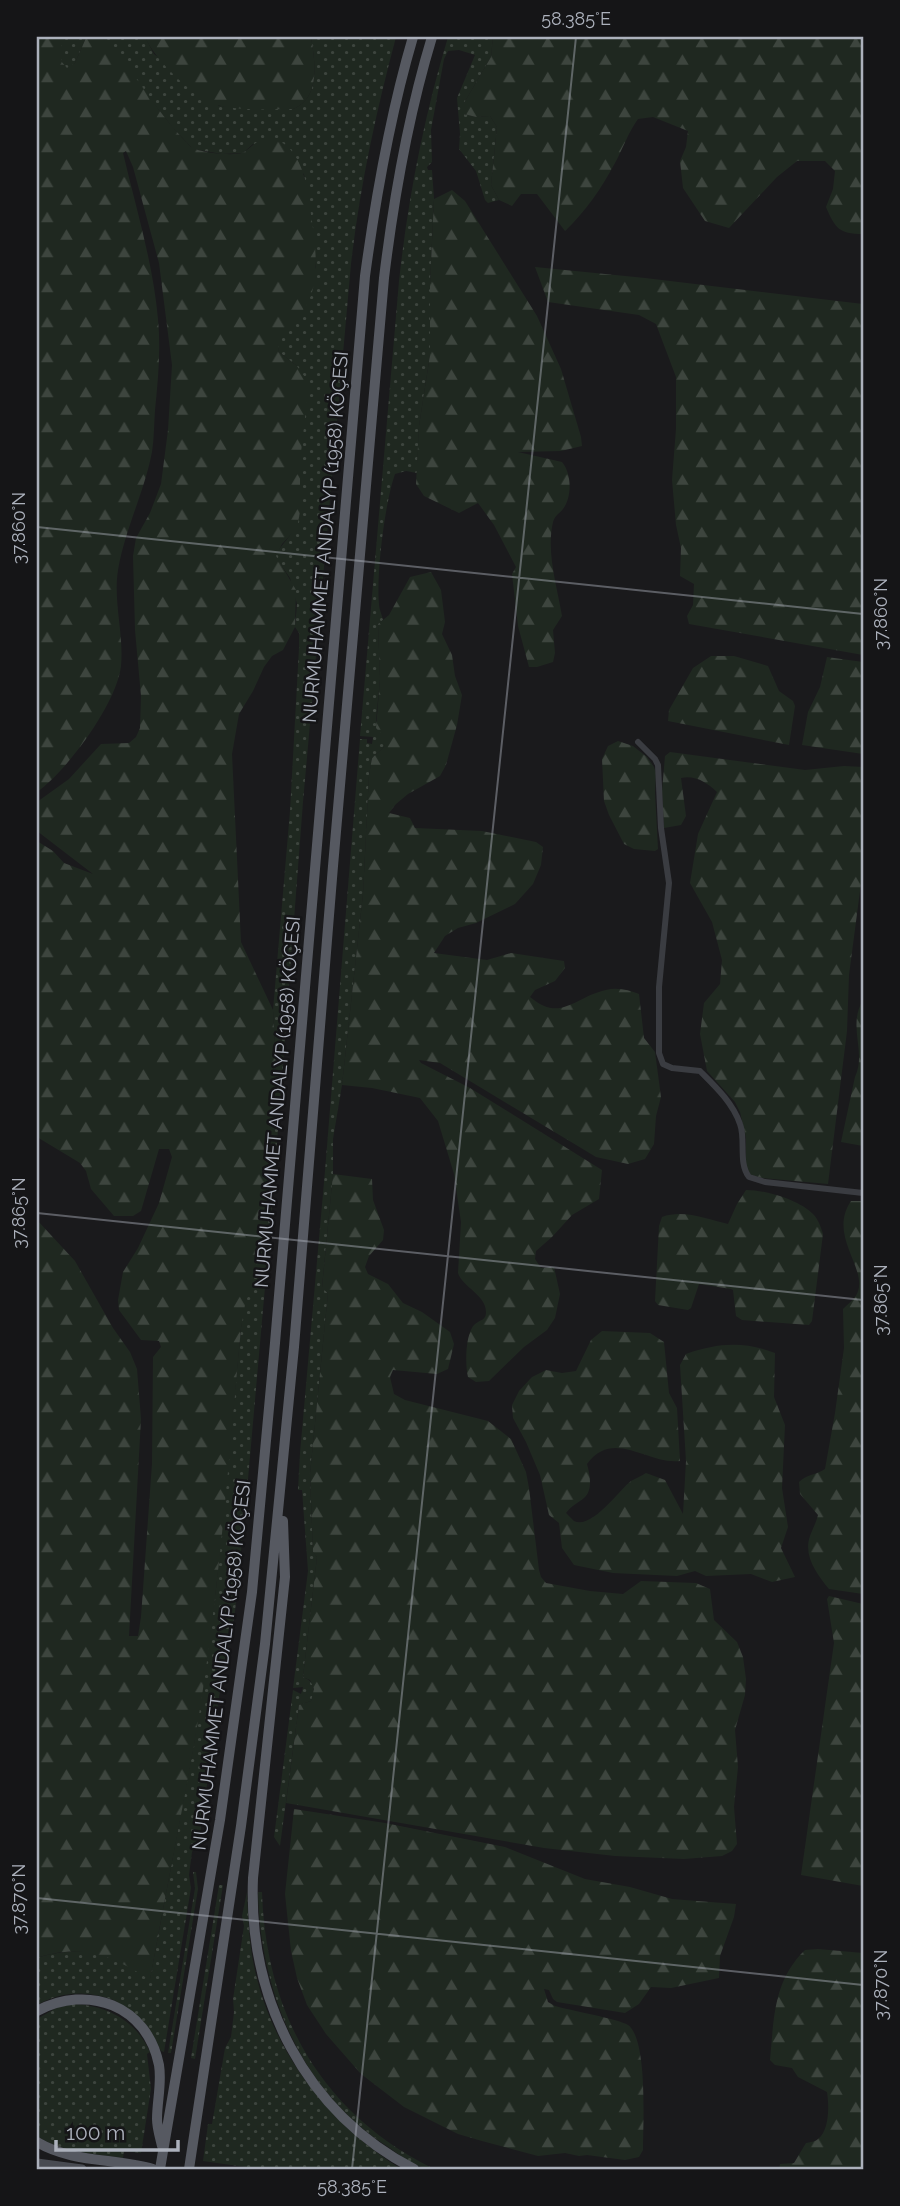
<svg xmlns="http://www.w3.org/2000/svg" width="900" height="2206" viewBox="0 0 900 2206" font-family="Raleway,sans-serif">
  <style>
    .grass { fill: url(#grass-dots) }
    .forest { fill: url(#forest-firs) }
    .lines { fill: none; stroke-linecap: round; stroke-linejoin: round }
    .minor { stroke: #3a3c41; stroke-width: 6 }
    .secondary { stroke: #484b52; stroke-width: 9 }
    .primary { stroke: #565961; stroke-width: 10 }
    .ticks { fill: none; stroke: #acb1bc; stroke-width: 2; stroke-opacity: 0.45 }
    .labels { text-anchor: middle; stroke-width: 5; stroke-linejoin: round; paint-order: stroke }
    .street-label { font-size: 19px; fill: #acb1bc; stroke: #151517 }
    .neatline { fill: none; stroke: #acb1bc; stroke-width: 2.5 }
    .ticks-label { font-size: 18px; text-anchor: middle; fill: #acb1bc }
  </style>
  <defs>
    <pattern id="grass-dots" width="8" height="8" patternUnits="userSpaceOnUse" patternTransform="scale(1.75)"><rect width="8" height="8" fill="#1f2820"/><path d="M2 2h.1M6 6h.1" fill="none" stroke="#3d453e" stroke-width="1.8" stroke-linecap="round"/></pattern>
    <pattern id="forest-firs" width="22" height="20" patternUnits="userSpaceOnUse" patternTransform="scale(1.75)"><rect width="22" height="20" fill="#1f2820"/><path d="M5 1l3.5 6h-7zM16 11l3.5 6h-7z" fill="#3d453e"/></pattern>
  </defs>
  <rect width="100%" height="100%" fill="#1a1a1c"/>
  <path class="grass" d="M61,37H89L86,38L75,63L67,69L61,62Z
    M99,37H145L154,54L219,106L293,109C321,98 315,61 311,37H396C376,112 360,186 351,264L303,802L272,1208L248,1479L235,1612L219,1697L200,1835L192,1852L189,1875L191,1888L164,2052L161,2051L157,2043L116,2001C89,1990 62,1991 37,2005V1958C63,1949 96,1949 121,1961C131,1966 140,1974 150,1979L194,1744L216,1589L241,1328L276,1065L273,1010L290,811L299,648V633L295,627L297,604L290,578L275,556C285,539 297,532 300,512L297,366L279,352L276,339L290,325L316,267L304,174L253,144L243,153L222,154L193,149L173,128L104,40Z
    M448,37L461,39L462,37H493L491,57L464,103V114L476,117L490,116L497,127L491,185L499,200L488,203L485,200L476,171L459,149L460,134L457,98L475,55L459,50L448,51L444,59L431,130L432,162L427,167L428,170H432L434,199L430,284V355L419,426L417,473L406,471L395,474C385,502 376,574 379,604C379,609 382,615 383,620L378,624L380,679L376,721L387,739L384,747L372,758L369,775L363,894L342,1085L333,1139V1174L322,1287L328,1293L310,1474L313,1552L317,1557L303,1677C315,1682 316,1690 311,1701L299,1705L280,1846L274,1837L293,1690L301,1694L303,1687L293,1688L308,1571L302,1490H298L300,1453L325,1171L360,739H367V743L372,744L373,737L360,736L399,281C408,198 424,117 448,37Z
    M193,1872H196L198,1889L171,2053H168L195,1888Z
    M219,1885H223L195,2059L191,2058Z
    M247,1892C248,1917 249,1942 254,1966C272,2052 328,2123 401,2169H259L203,2161L208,2124H212L225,2048L231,2037L234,2012L233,1999L244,1926L242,1916Z
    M258,1892H262C266,2015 322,2114 434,2169C416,2169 401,2156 387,2146C301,2092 260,1990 258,1892Z
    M75,2004C108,2006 136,2021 150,2052L147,2054L151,2089L141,2153L124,2151L123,2158C93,2154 62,2152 37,2136V2019L58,2007Z"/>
  <path class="forest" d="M37,37H61V61L67,68L75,63L86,38C91,37 97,36 101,38C115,45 125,63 133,74C151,99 168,124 190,146C198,153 231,156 242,153C248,151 253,143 260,141C289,132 302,164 307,187C311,221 325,275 306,306C298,318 287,329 277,339L279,352L297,366L309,383L300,461V512L297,528L282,544L276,556L296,590L295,627L283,650L272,656L264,667L253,691L239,714L232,754L241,942L273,1010L276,1065L264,1209L256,1271L245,1305L241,1328C228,1467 218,1607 194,1745C180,1823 164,1901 150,1980C113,1956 82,1943 37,1958V1220L75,1261L113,1328L130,1352L137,1369L141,1419L129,1636H138L141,1617L152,1464L153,1357L161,1347L159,1341L141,1340L119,1310L118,1300L123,1272L138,1248L159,1203L172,1157L169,1149H159L141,1211L133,1216H114L91,1189L86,1171L80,1163L37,1137V841L53,851L64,863L93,874L37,831V802L69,779L101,744L129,743L136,737L140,728L141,696L135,630L133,556L136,538L150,513L161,484L168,430L172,365L159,263L133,167L126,151L123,153C136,208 153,263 158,319C161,350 158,380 155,410C154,424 154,439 152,452C144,493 125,529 118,570C113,601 124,634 121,666C117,703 67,771 37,792Z
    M145,37H311C315,61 321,98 293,109C270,109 244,111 221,106C196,101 154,59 145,37Z
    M493,37H863V234C839,234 835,228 826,207L833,189L835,171L825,161H797L777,177L729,228L705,221L683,188L680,161L686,147L688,131L653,117L638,119C628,133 623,148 615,163C601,189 586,211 565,231L537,194H521L512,206L499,200L491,185L497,127L490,116L476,117L464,114V103L491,57Z
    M452,190L465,201L537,316L561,369L581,437L582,446L561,451L518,452L562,462C572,474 572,497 563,509C559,514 555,515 553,522C546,552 557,586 562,616L553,630L555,653L553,662L537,667H529L518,626L512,574L516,567L494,525L478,503L459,513L424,496L416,484L419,426L430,355V284L434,199Z
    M535,267L645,278L863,304V655L689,624L687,616L693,605L694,584L680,576L681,548L676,525L672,480L676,429V377L656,324L639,315L548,302Z
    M431,572L441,590L445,622L442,634L452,655L455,676L462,695L457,725L446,765L440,776L408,794L396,804L389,813L410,818L415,828L482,831L536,842L543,847L541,865L533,884L515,904L476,923L458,928L445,936L434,953L487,960L511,953L564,961L565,968L555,981L535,990L530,997C561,1023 574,997 606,990C617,987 629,990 639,994L644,1038L655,1052L661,1097L656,1116L654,1144L645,1159L628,1164L596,1157L440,1063L419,1060L421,1063L470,1088L602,1170L599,1199L572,1215L552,1237L536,1251L535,1259L541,1268L554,1267L560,1294L555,1318L547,1330L524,1347L489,1381L476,1382L468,1377C465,1365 465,1333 475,1324C480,1320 486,1320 486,1313C487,1295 463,1288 458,1273L461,1222L454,1174L438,1121L420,1098L372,1088L342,1085L363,894L369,775L372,758L384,747L386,739L376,728L380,679L378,624L389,615L410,577Z
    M711,656H734L768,666L779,691L793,701L795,706L789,745L668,721L669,710L693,668Z
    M827,657L863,662V754L802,745L808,712L820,687Z
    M618,741L633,746L647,757L654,767L656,773L655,793L658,849L655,851L634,849L624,844L609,815L604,801L602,759L608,746Z
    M670,752L805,770L844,766L863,767V868L849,975L847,1031L828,1184L762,1178L751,1175L746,1168V1138L740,1112L735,1102L707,1071L700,1034L704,1003L720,984L722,960L712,922L690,883L698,834L717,792C707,783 696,775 681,778L686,816L681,825L664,828L662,791L665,756Z
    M863,1000V1146L841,1142L855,1077C867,1051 847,1027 863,1000Z
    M333,1174L372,1179L373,1200L384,1230L383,1240L369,1256L365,1267L368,1274L388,1284L403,1303L422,1312L450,1332L454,1344L448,1369L437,1374L393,1370L390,1377L394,1394L405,1400L488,1421L511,1439L526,1472L529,1488L539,1570L541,1577L546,1583L590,1591L623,1594L641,1581L696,1583L710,1589L714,1620L737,1642L743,1657L746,1679L745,1695L735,1730L738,1767L734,1807L737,1844L732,1851L722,1856L684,1859L615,1856L544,1848L286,1803L299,1705L311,1701L314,1689L310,1680L303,1677L317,1557L313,1552L310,1474L328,1293L322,1288Z
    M746,1190C766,1190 799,1200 813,1214C818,1219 821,1227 823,1234L812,1321L809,1325L742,1320L736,1316L733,1290L731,1289L699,1284L691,1308L688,1310L658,1305L655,1301L659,1226L662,1217C683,1209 707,1219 728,1224L737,1204Z
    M851,1201H863V1594L829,1589C817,1574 803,1556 810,1536C813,1528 816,1523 818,1515L800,1494L799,1482C807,1474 816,1475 825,1469L835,1413L844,1348L843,1309C847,1305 852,1301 855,1297C873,1272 826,1238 851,1201Z
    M602,1331L650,1333L664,1342L669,1393L677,1408L680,1461C647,1465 614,1428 587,1464C590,1475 593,1490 584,1498C577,1504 573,1504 566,1513C567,1514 573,1520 574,1521C592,1530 620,1489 631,1481C636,1478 642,1476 646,1473L665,1480L683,1514L686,1461L680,1365L686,1354C718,1343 743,1341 775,1353L774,1397L785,1425L782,1488L788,1527L781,1548L795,1577L772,1582L751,1574L706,1576L695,1571L677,1576L613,1573L574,1565L562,1548L559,1523L549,1515L540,1475L526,1442L513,1418L512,1405L519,1391L532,1377L546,1370L562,1373L576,1371L591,1340Z
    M829,1596L863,1604V1886L801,1875L834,1643L827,1599Z
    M294,1809L385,1823L505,1847L585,1879L630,1887L672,1899L736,1904L734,1917L720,1956L719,1978L671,1988L651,1987L639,2004L625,2013L557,2002L553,1999L549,1990L544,1989L548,2002L555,2006C568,2010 619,2019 628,2025C648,2039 643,2125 643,2150L639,2157L625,2160L587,2155L579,2156L565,2153L538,2156L482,2141L458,2134L404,2107L361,2074L326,2034L307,2005L297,1978L291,1951L285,1894Z
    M818,1949L863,1953V2169H779L780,2164L794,2163L806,2143C810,2142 815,2142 818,2139C830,2130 829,2104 827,2092L798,2077L792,2068L775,2065L770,2060C774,2019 773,1981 805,1950Z"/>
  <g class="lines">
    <path class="minor" d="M638,742L655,759L658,765L661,828L669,883L659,987V1053L663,1064L672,1068L700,1071C715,1086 733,1103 740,1124C746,1140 738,1163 749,1177L765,1182L863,1193"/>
    <path class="secondary" d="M37,2163L82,2169"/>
    <path class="primary" d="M283,1521L285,1577L253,1878C248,1999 305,2112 414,2169
      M37,2011C88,1984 147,2005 159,2065C162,2083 157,2101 157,2119C157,2128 160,2137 162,2146
      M37,2142C72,2163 115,2158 153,2169
      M160,2169L220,1820L252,1592L275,1343L365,276C376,195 390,115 413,37
      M189,2169L241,1826L265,1644L294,1347L333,866L384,278C394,196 408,116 432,37"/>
  </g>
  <path class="ticks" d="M37,527L863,614M37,1213L863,1300M37,1898L863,1985M352,2169L576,37"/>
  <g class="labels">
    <g class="street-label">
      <text transform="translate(325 537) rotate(-85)" y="7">NURMUHAMMET ANDALYP (1958) KÖÇESI</text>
      <text transform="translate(277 1102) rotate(-85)" y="7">NURMUHAMMET ANDALYP (1958) KÖÇESI</text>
      <text transform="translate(221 1665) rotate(-83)" y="7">NURMUHAMMET ANDALYP (1958) KÖÇESI</text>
    </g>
  </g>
  <rect width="900" height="2206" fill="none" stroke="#151517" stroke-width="77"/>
  <path d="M56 2140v10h122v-10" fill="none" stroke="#acb1bc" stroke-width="3.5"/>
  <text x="66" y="2140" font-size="21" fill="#acb1bc" stroke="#151517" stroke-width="5" paint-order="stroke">100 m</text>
  <rect x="38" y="38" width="824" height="2130" class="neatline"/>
  <g class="ticks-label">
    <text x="576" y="25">58.385°E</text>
    <text transform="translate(19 528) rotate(-90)" y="6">37.860°N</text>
    <text transform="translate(881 614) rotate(-90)" y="6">37.860°N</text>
    <text transform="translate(19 1213) rotate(-90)" y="6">37.865°N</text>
    <text transform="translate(881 1300) rotate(-90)" y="6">37.865°N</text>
    <text transform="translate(19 1899) rotate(-90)" y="6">37.870°N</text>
    <text transform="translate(881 1985) rotate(-90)" y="6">37.870°N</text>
    <text x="352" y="2193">58.385°E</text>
  </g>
</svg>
